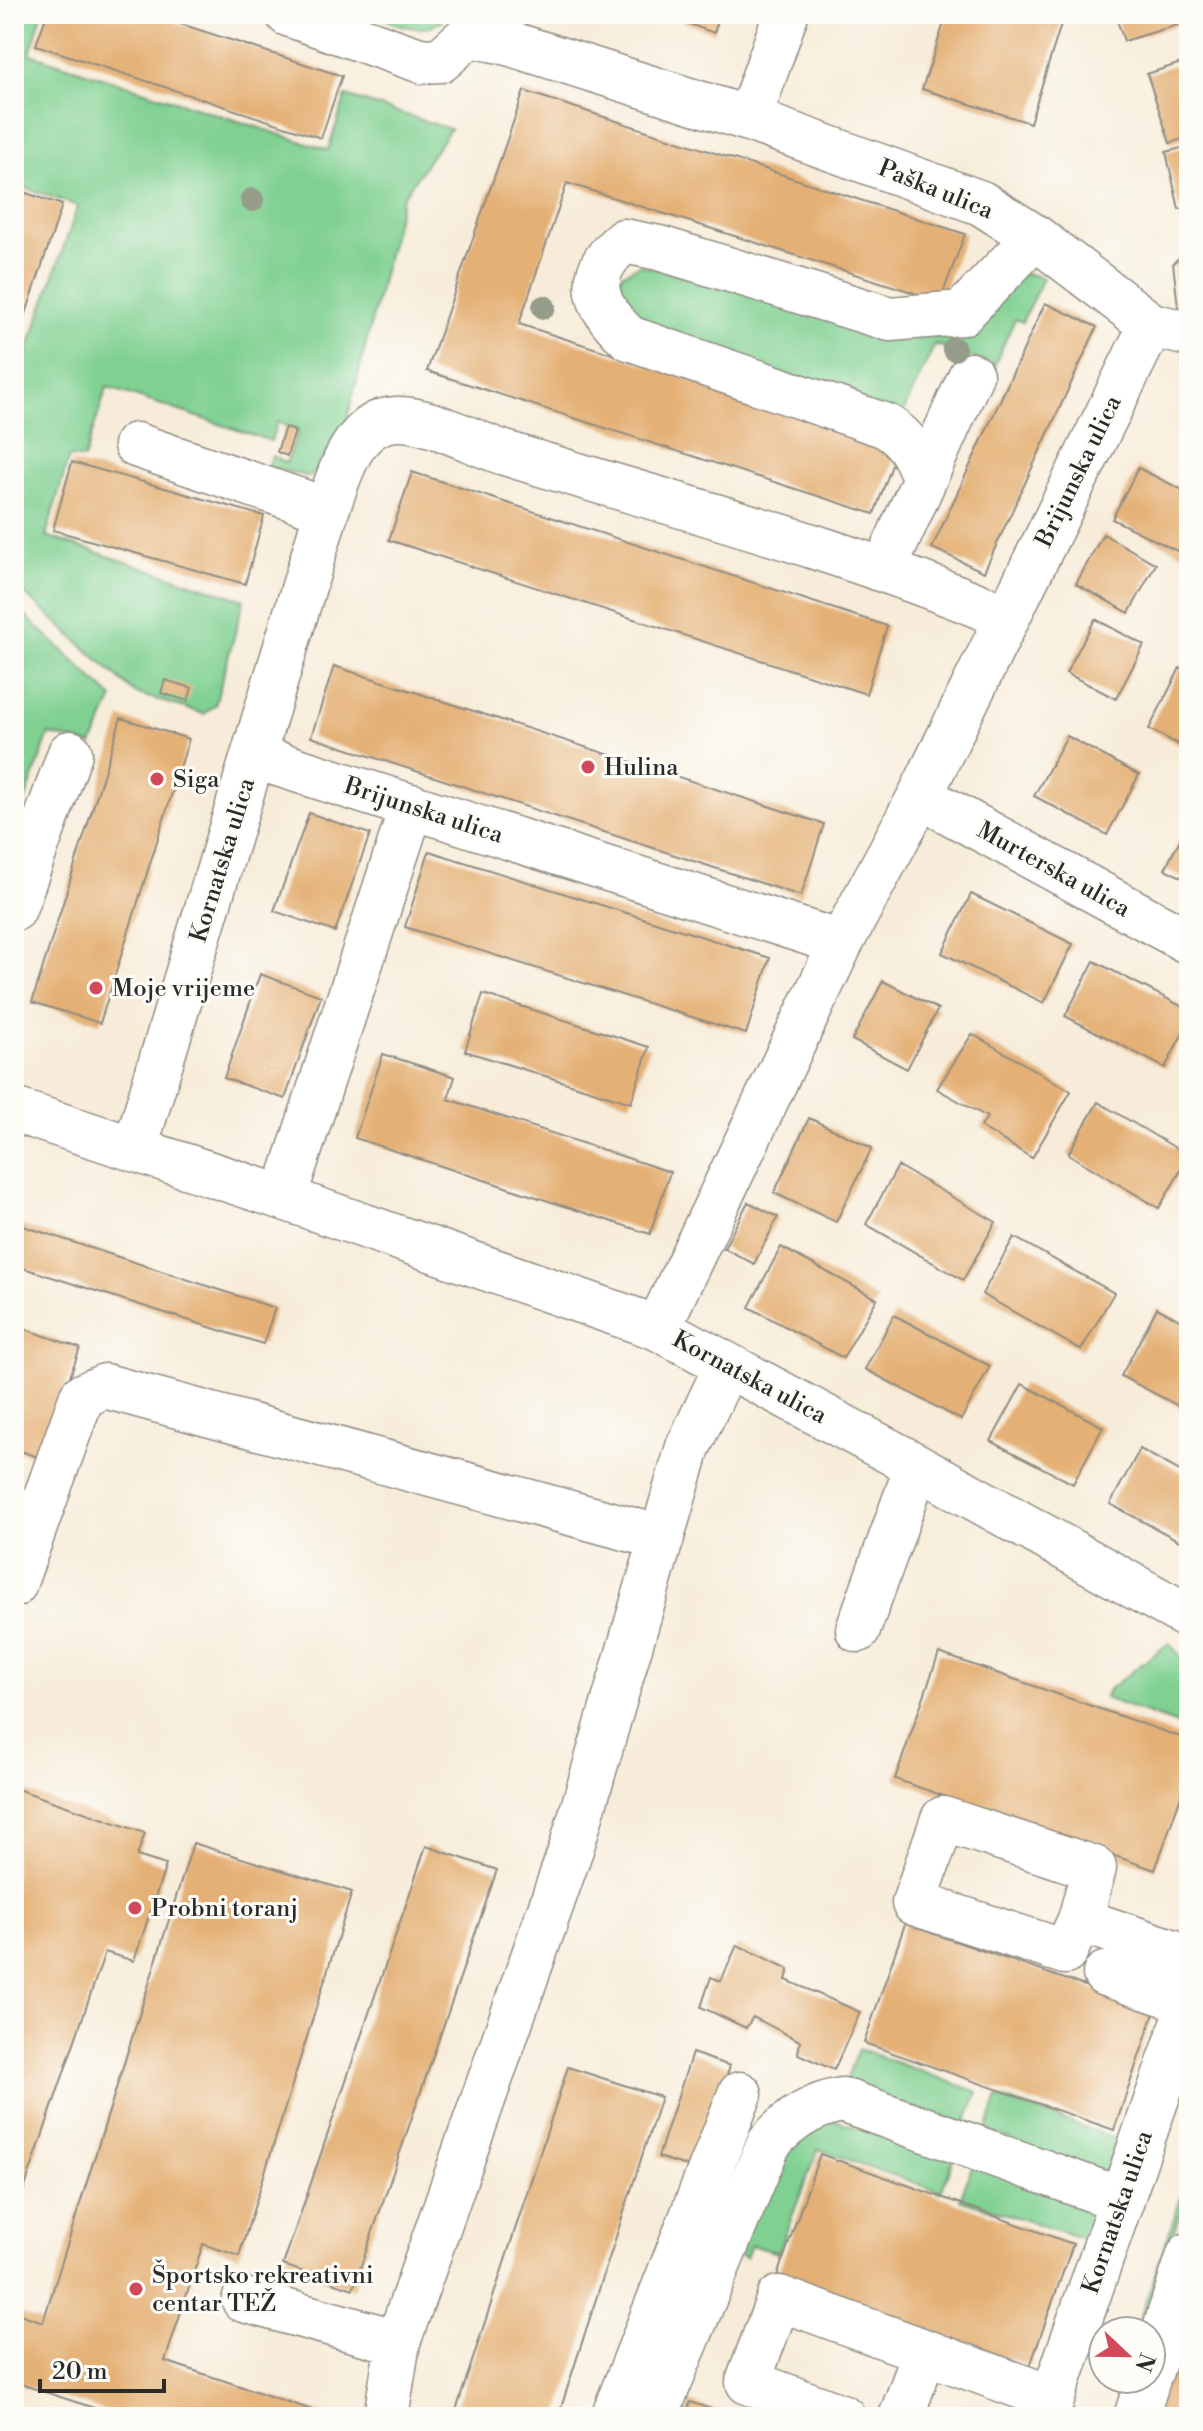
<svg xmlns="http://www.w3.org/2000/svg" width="1203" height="2431" viewBox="0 0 1203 2431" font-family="'Libre Bodoni',serif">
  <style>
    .green { fill: #7fd091; stroke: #557e5e; stroke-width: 2 }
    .building { fill: #e4b074 }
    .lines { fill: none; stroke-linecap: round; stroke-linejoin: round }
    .minor-casing { stroke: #918c82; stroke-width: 47 }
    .minor { stroke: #fff; stroke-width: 44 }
    .tree { fill: #959d8a }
    .poi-dot { fill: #d1495b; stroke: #fdfcf7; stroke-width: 3 }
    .labels { text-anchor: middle; stroke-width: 6; stroke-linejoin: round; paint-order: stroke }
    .street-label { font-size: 24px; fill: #2b2b2b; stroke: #fdfcf7 }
    .poi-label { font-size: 24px; fill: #2b2b2b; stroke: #fdfcf7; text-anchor: start }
  </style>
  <rect width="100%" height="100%" fill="#fdfcf7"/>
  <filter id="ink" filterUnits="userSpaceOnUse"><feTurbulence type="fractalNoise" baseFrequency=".0125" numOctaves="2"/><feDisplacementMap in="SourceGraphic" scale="16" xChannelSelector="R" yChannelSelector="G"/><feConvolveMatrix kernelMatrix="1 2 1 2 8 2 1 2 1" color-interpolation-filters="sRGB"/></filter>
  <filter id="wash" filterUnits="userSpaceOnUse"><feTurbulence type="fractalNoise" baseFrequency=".006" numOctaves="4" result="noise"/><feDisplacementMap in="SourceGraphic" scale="32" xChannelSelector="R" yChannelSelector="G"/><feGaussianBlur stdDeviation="1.8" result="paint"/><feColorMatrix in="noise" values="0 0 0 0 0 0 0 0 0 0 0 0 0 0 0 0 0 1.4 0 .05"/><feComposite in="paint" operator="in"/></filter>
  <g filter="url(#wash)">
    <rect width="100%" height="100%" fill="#f7ecd9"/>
    <path class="green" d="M14,14H42L30,54L328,150L346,96L450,129L402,198L347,420C329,437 328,462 310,477L268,467L272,456L286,463L298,431L277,422L271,441L107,387L84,459L69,457L46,536L244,600L215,705L204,714L135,693L14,584V390L78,206L14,184Z
      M378,14H447C432,37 397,28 378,14Z
      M639,265L905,330L1026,273L1043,278L1022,322L1015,319L994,366L935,344L898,423L637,332L612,289L622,274Z
      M14,605L113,698L92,745L49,734L14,831Z
      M1169,1643L1189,1666V1728L1104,1698L1108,1690Z
      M859,2049L978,2092L966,2123L843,2089Z
      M998,2097L1118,2139L1103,2179L987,2130Z
      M822,2116L954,2159L941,2192L818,2149L778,2253L751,2245L746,2258L732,2252L776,2147Z
      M972,2167L1097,2199L1084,2239L960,2199Z
      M1189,2174L1185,2216H1179L1159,2277L1147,2331H1136Z"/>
    <g id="blocks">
      <path class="building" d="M47,14H150L342,76L321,138L36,45Z
        M662,14H720L714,33Z
        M947,14H1051L1063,18L1030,123L922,89Z
        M1115,14H1181L1184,23L1124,41Z
        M1181,63L1189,89V137L1170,143L1147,74Z
        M524,91L965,234L940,301L567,183L519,324L899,446L874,514L427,371Z
        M1189,146V207L1179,209L1166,152Z
        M14,189L62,205L15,347H14Z
        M1189,250V314L1178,307L1173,263Z
        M1045,303L1097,327L984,572L932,548Z
        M285,427L295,431L287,456L277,452Z
        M72,462L264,516L245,584L53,530Z
        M1138,468L1189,493V557L1112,519Z
        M412,472L887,626L866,694L389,540Z
        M1103,534L1156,564L1129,613L1076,584Z
        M1095,619L1144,645L1116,699L1066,673Z
        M334,666L824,824L801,896L311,737Z
        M1180,668L1189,673V750L1149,729Z
        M165,680L192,688L188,701L161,693Z
        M121,718L189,739L100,1023L32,1002Z
        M1067,736L1139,775L1107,835L1034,796Z
        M309,813L370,834L335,932L274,911Z
        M1189,822V881L1165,869Z
        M429,851L770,958L746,1034L405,927Z
        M971,894L1073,944L1044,1003L942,953Z
        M1094,961L1189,1010V1021L1165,1068L1065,1016Z
        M260,974L321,996L285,1099L224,1078Z
        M883,981L938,1009L907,1069L852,1040Z
        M483,994L649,1047L631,1103L465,1051Z
        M972,1034L1071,1091L1032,1158L981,1127L987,1117L937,1089Z
        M383,1054L455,1077L448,1099L670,1172L650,1234L355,1138Z
        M1098,1102L1189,1156L1159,1208L1068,1154Z
        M809,1118L872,1148L836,1222L774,1193Z
        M898,1166L996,1222L963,1280L866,1224Z
        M748,1202L778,1217L754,1264L724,1248Z
        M14,1223L275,1308L263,1344L14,1265Z
        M1014,1237L1114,1293L1081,1350L982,1294Z
        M781,1247L877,1299L843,1358L749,1307Z
        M1157,1308L1189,1325V1404L1186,1410L1121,1376Z
        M894,1315L990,1366L961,1420L865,1369Z
        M14,1325L80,1348L41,1458L14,1449Z
        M1022,1384L1103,1427L1073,1484L991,1441Z
        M1140,1449L1189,1476V1546L1110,1504Z
        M939,1653L1189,1740V1773L1155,1870L895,1779Z
        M14,1788L145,1833L137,1856L166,1865L134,1961L105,1952L15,2216Z
        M193,1843L352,1892L239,2256L203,2244L165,2361L333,2417H122L14,2382V2312L43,2322Z
        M426,1846L497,1870L353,2289L283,2265Z
        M905,1924L1155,2010L1114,2130L864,2043Z
        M737,1945L789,1969L786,1980L860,2012L834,2070L798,2054L800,2041L753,2017L746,2028L701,2007L711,1977L721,1981Z
        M692,2053L730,2066L696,2169L658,2157Z
        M568,2067L661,2097L558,2417H454Z
        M820,2154L1073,2244L1030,2366L777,2276Z
        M1189,2315V2417H1153Z
        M690,2402L732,2416V2417H685Z"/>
    </g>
  </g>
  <g filter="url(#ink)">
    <use href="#blocks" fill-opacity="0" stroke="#918c82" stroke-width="2"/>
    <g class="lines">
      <defs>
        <path id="minor" d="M288,14L422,61L441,60L469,35L505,42L749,119L981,203L1035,237L1151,325L1189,334
          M749,119L786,14
          M136,445L327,510
          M924,477C915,454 908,439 886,426L629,338C593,305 583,275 624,241L659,248L890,319L962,313L1035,237
          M884,570L971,375
          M253,756L841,943
          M920,796L1189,942
          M14,909L70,753
          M14,1110L284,1198L658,1328L917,1466L1189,1617
          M135,1148L327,510C339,477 352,421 396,419C427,417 475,444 505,453C673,505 845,549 1006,617
          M284,1198L412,806
          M658,1328L841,943L920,796L1151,325
          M14,1585L82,1396L105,1386L662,1538
          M858,1630L917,1466
          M943,1819L1094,1868L1080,1920L1065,1952L914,1903Z
          M1080,1920L1189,1957
          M1105,1974L1189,2002
          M244,2300L398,2342L572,1846L688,1447L727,1365
          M1151,2371L1189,2255
          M386,2417L398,2342
          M613,2417L740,2094
          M655,2417L769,2143C788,2121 812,2105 842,2100L1122,2200
          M843,2417L748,2382L779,2298L1052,2398
          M901,2417L925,2352
          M1046,2417L1189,2006
          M1136,2417L1148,2379"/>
      </defs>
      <use href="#minor" class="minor-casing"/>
      <use href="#minor" class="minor"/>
    </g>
    <g class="tree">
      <circle cx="252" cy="200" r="12"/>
      <circle cx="544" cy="307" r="12"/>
      <circle cx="954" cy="349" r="12"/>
    </g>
  </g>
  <g class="poi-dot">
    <circle cx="588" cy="767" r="8"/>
    <circle cx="157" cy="779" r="8"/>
    <circle cx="96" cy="988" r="8"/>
    <circle cx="135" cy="1908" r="8"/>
    <circle cx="136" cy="2289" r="8"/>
  </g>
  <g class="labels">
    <g class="street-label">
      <text transform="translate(936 189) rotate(22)" y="8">Paška ulica</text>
      <text transform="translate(1078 471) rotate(-64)" y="8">Brijunska ulica</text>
      <text transform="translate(424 810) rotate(18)" y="8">Brijunska ulica</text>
      <text transform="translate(222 860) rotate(-73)" y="8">Kornatska ulica</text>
      <text transform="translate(1054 869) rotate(29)" y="8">Murterska ulica</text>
      <text transform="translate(750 1377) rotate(28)" y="8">Kornatska ulica</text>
      <text transform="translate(1117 2212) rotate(-71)" y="8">Kornatska ulica</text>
    </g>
    <g class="poi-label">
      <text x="604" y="775">Hulina</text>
      <text x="173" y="787">Siga</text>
      <text x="112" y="996">Moje vrijeme</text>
      <text x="151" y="1916">Probni toranj</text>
      <text x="152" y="2283">Športsko rekreativni<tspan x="152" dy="28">centar TEŽ</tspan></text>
    </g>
  </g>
  <rect width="1203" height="2431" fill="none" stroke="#fdfcf7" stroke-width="48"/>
  <g transform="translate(1127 2355) rotate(112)"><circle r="38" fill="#fdfcf7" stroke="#a9a8a5" stroke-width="2"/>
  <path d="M0-6L14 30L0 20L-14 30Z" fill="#d1495b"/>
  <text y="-12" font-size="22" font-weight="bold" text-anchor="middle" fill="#2b2b2b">N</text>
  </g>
  <path d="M40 2379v12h124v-12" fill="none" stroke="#2b2b2b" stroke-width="4"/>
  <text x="52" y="2379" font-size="24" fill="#2b2b2b" stroke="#fdfcf7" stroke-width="6" paint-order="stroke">20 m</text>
</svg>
